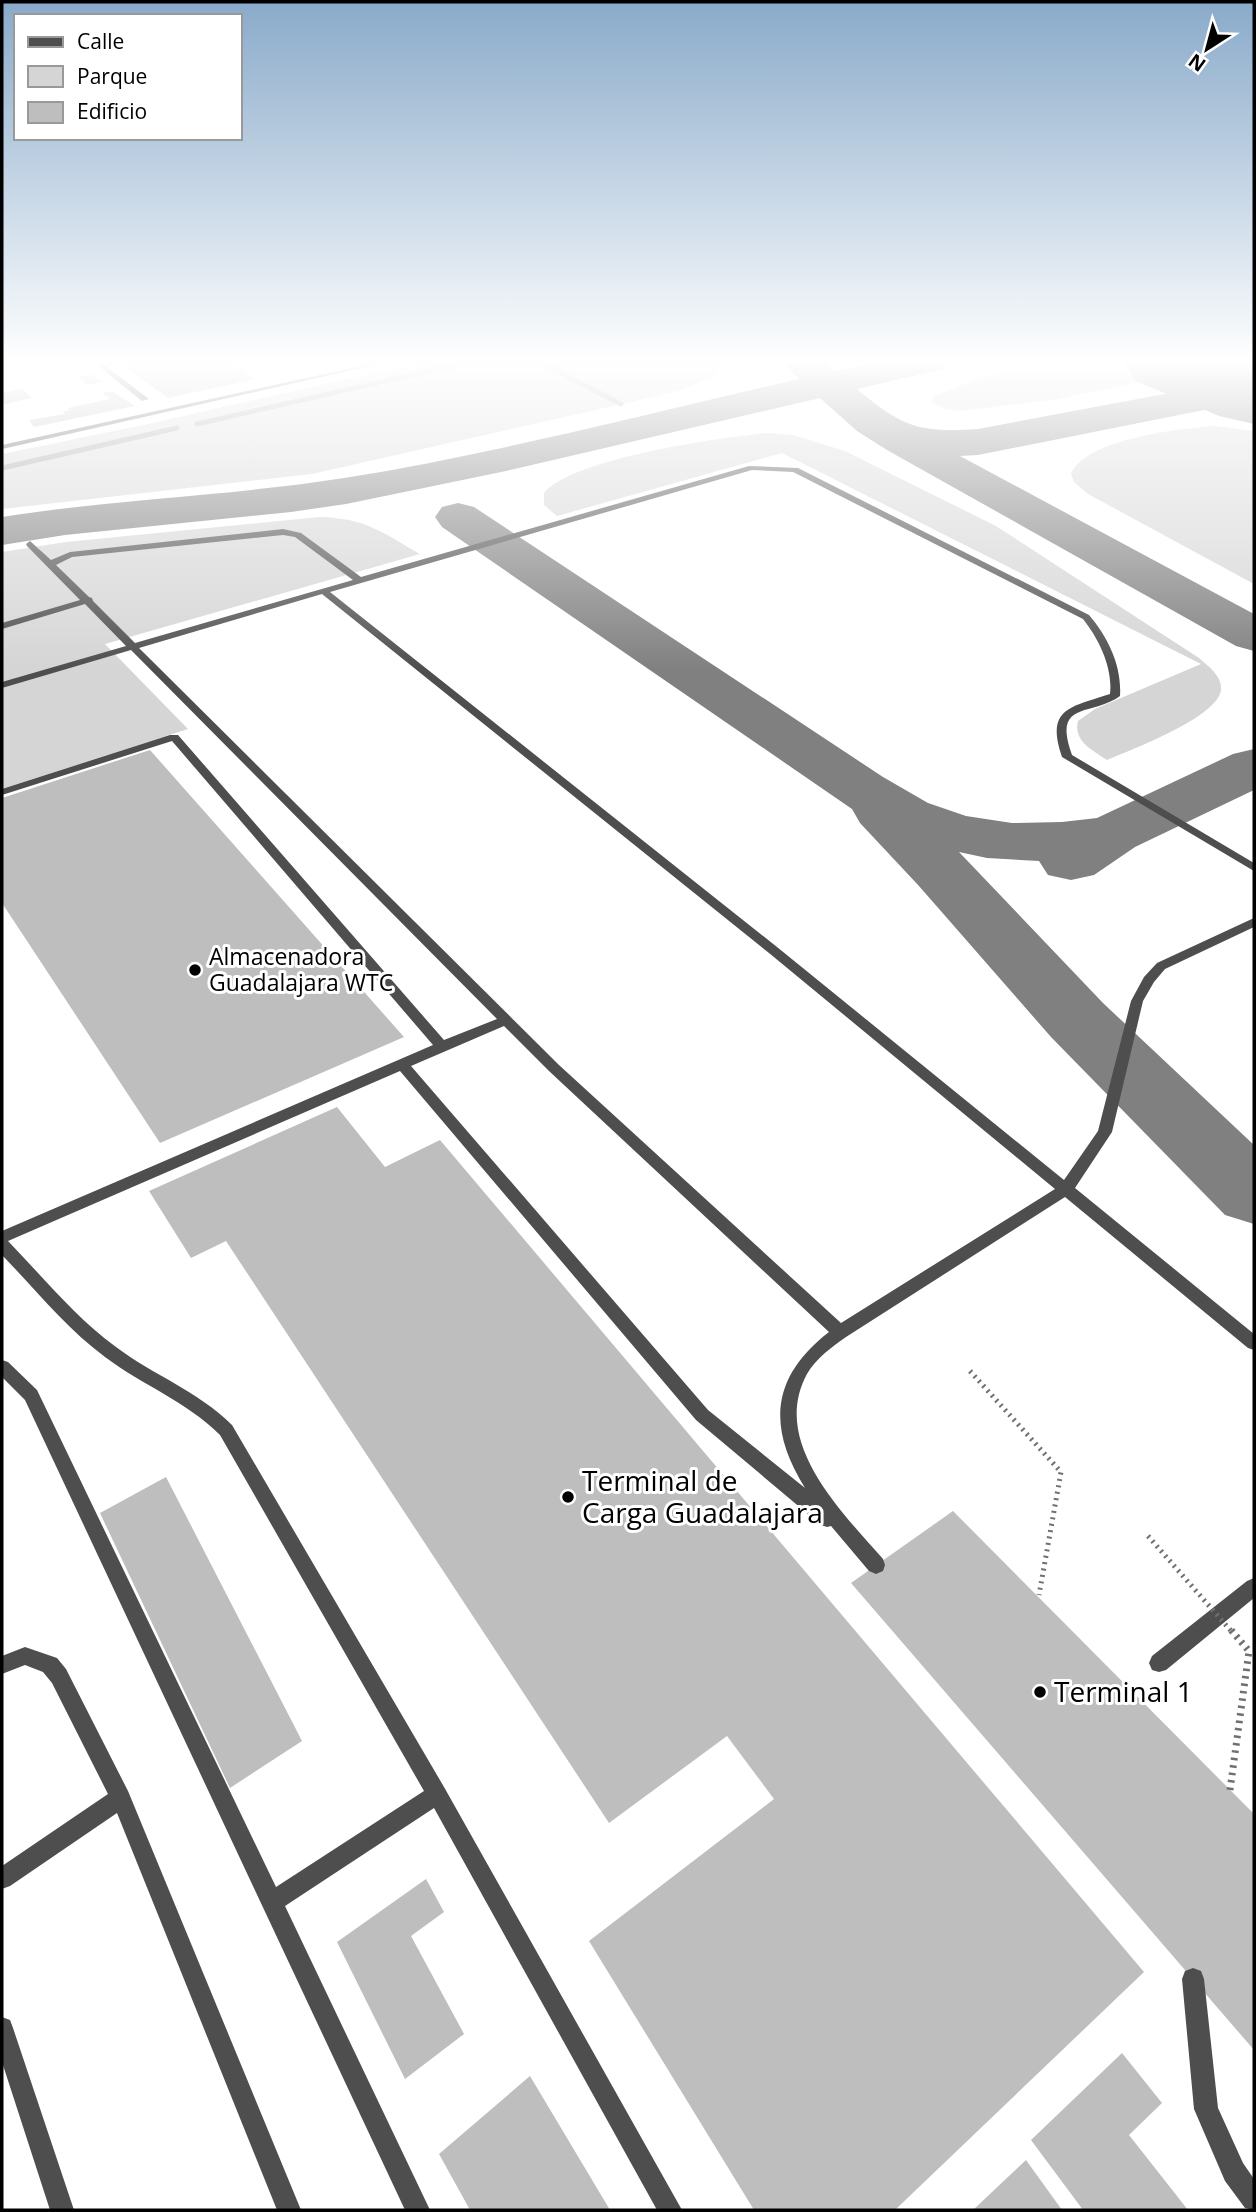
<svg xmlns="http://www.w3.org/2000/svg" width="1256" height="2212" viewBox="0 0 1256 2212" font-family="'Open Sans',sans-serif">
  <style>
    .green { fill: #d5d5d5 }
    .lines { fill: none; stroke-linecap: round; stroke-linejoin: round }
    .stream { stroke: #9c9c9c; stroke-width: 5 }
    .taxiway { fill: #808080; fill-rule: evenodd }
    .runway { fill: #808080; fill-rule: evenodd }
    .building { fill: #bebebe }
    .path { stroke: #707070; stroke-width: 5; stroke-dasharray: 2 4.5; stroke-linecap: butt }
    .service { fill: #4e4e4e; fill-rule: evenodd }
    .minor { fill: #4e4e4e; fill-rule: evenodd }
    .path-bridge-far1 { stroke: #707070; stroke-width: 5; stroke-dasharray: 2 4.5; stroke-linecap: butt }
    .path-bridge { stroke: #707070; stroke-width: 7; stroke-dasharray: 2.5 5; stroke-linecap: butt }
    .poi-dot { fill: #000; stroke: #fff; stroke-width: 2.5 }
    .labels { text-anchor: middle; stroke-width: 6; stroke-linejoin: round; paint-order: stroke }
    .poi-label { font-size: 23px; fill: #000; stroke: #fff; text-anchor: start }
    .near-poi-label { font-size: 28px; fill: #000; stroke: #fff; text-anchor: start }
  </style>
  <rect width="100%" height="100%" fill="#fff"/>
  <path class="green" d="M425,361H721L723,364L717,375L679,391L312,474L2,509V454L148,424Z
    M1095,363L1145,381L1052,400L959,411L945,409L931,402L934,396L985,376Z
    M1216,426L1254,431V584L1088,494L1074,482L1071,474C1085,439 1182,428 1216,426Z
    M767,433L793,435L845,451L996,526L1199,658C1208,666 1221,675 1221,688C1222,716 1130,750 1107,760C1092,750 1073,741 1078,721L1095,709L1201,664L782,453L557,516L544,505V493C573,458 719,438 767,433Z
    M319,517C365,518 382,532 420,554L105,644L188,729L2,789V552L66,542Z"/>
  <g class="lines">
    <path class="stream" d="M537,361L621,404
      M197,424L473,361
      M2,468L177,428"/>
    <path class="taxiway" d="M782,361H822L835,371L882,361H948L943,369L857,389C902,427 919,433 978,429L1244,379L1254,382V400L978,455L960,456L1254,614V651L1236,646L887,450L857,431L820,398L506,471L346,504L291,512L65,535L2,545V517C115,499 230,496 344,478C495,454 649,413 799,379Z
      M458,503L474,507L883,777L928,803L966,816L1012,823L1062,822L1097,818L1233,754L1254,749V790L1135,847L1094,875L1071,880L1048,875L1039,861L987,858L959,852L1103,1003L1254,1145V1224L1225,1215L1051,1037L919,886L860,823L852,809L442,527L435,517L442,507Z"/>
    <path class="runway" d="M1122,361H1254V424L1219,416L1136,381Z"/>
  </g>
  <path class="building" d="M148,361H228L256,379L168,398L124,366Z
    M91,374L102,382L87,385L79,377Z
    M22,389L32,398L5,404L2,401V393Z
    M112,391L135,406L34,427L29,420L65,414L63,411H69L68,408L110,399L102,393Z
    M150,750L404,1037L160,1143L2,903V798Z
    M337,1107L385,1167L440,1140L1144,1972L895,2210H754L589,1941L774,1799L727,1736L609,1823L226,1241L191,1258L149,1191Z
    M166,1477L302,1741L230,1788L100,1513Z
    M953,1511L1254,1814V2050L851,1583Z
    M426,1879L444,1912L411,1936L464,2034L405,2079L337,1942Z
    M1122,2053L1162,2103L1129,2135L1188,2210H1083L1031,2140Z
    M530,2076L610,2210H470L439,2154Z
    M1026,2160L1062,2210H973Z"/>
  <g class="lines">
    <path class="path" d="M970,1371L1061,1472L1039,1595"/>
    <path class="service" d="M383,361H393L2,449V445Z
      M749,466L798,468L1089,615C1108,637 1122,666 1120,696C1091,717 1052,700 1072,755L1254,863V871L1062,757C1045,708 1071,707 1110,694C1113,668 1099,639 1083,619L793,472L752,470L330,592L777,947L1064,1180L1098,1131L1131,1001L1144,977L1157,963L1254,918V927L1165,969L1154,982L1143,1001L1112,1132L1075,1188L1254,1334V1350L1248,1348L1065,1197L846,1337C832,1347 816,1358 807,1374C770,1442 841,1511 883,1559L885,1565L883,1571L876,1574L869,1571L831,1526L827,1527L821,1525L696,1420L400,1071L8,1241C43,1277 75,1317 116,1347C153,1375 198,1391 232,1425L444,1787L682,2210H657L434,1808L285,1906L430,2210H405L25,1400L2,1377V1360L8,1362L37,1390L276,1887L424,1791L220,1435C186,1401 142,1385 105,1357C66,1328 35,1289 2,1255V1231L433,1045L172,741L2,795V789L170,735H178L444,1040L497,1019L131,650L2,688V682L126,646L85,604L2,629V623L80,600L27,546L26,544L30,541L51,560L70,552L283,529L301,533L361,577ZM283,535L295,537L353,580L135,643L93,601L92,598L89,597L56,565L72,557ZM322,594L769,953L1055,1189L841,1323L559,1065L139,648ZM504,1026L549,1071L829,1332C771,1377 767,1427 805,1488L708,1410L411,1066Z
      M1254,1578V1598L1166,1670L1159,1672L1152,1670L1149,1663L1152,1656L1247,1581Z
      M25,1647L57,1658L66,1669L128,1791L301,2210H277L117,1813L10,1886L2,1889V1866L108,1794L52,1683L43,1672L25,1665L2,1674V1656Z
      M1193,1968L1201,1971L1204,1979L1218,2108L1243,2163L1254,2179V2210L1245,2208L1225,2181L1194,2109L1182,1979L1185,1971Z
      M2,2017L10,2020L13,2028L74,2210H50L2,2062Z"/>
    <path class="minor" d="M92,361H99L103,364L130,361L107,367L149,399L142,401Z"/>
    <path class="path-bridge-far1" d="M1148,1536L1232,1632"/>
    <path class="path-bridge" d="M1230,1790L1249,1651L1231,1630"/>
  </g>
  <linearGradient id="sky" x2="0" y2="1"><stop stop-color="#89aaca"/><stop offset="0.54" stop-color="#fff"/><stop offset="1" stop-color="#fff" stop-opacity="0"/></linearGradient>
  <rect width="1256" height="670" fill="url(#sky)"/>
  <g class="poi-dot">
    <circle cx="195" cy="970" r="7"/>
    <circle cx="568" cy="1497" r="7"/>
    <circle cx="1040" cy="1692" r="7"/>
  </g>
  <g class="labels">
    <g class="poi-label">
      <text x="209" y="965">Almacenadora<tspan x="209" dy="26">Guadalajara WTC</tspan></text>
    </g>
    <g class="near-poi-label">
      <text x="582" y="1491">Terminal de<tspan x="582" dy="32">Carga Guadalajara</tspan></text>
      <text x="1054" y="1702">Terminal 1</text>
    </g>
  </g>
  <rect width="1256" height="2212" fill="none" stroke="#000000" stroke-width="7"/>
  <rect x="14" y="14" width="228" height="126" fill="#ffffff" stroke="#999999" stroke-width="2"/>
  <rect x="28" y="37" width="35" height="10" fill="#4e4e4e" stroke="#999999" stroke-width="2"/>
  <text x="77" y="49" font-size="21" fill="#000000">Calle</text>
  <rect x="28" y="66" width="35" height="21" fill="#d5d5d5" stroke="#999999" stroke-width="2"/>
  <text x="77" y="84" font-size="21" fill="#000000">Parque</text>
  <rect x="28" y="102" width="35" height="21" fill="#bebebe" stroke="#999999" stroke-width="2"/>
  <text x="77" y="119" font-size="21" fill="#000000">Edificio</text>
  <g transform="translate(1207 49) rotate(216)" stroke="#ffffff" stroke-width="5" paint-order="stroke">
  <path d="M0-5L12 26L0 18L-12 26Z" fill="#000000"/>
  <text y="-10" font-size="19" font-weight="bold" text-anchor="middle" fill="#000000">N</text>
  </g>
</svg>
